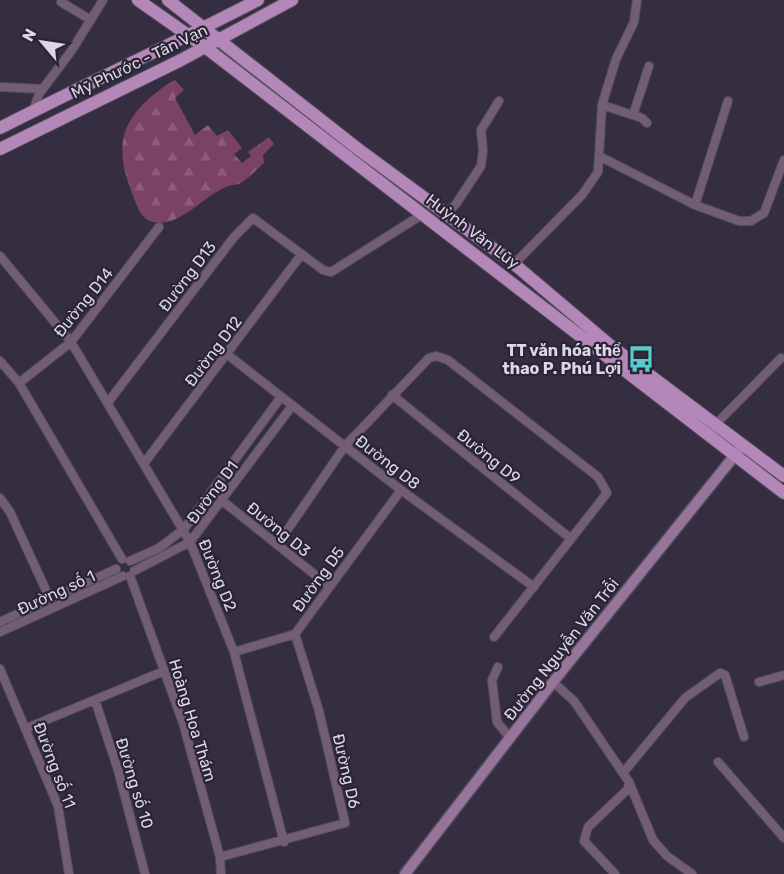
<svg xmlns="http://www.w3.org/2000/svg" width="784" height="874" viewBox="0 0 784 874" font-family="Rubik,sans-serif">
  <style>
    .forest { fill: url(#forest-firs) }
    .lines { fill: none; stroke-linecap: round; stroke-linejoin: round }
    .street-casing { stroke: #534c5e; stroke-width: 10 }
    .secondary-casing { stroke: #534c5e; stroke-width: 13 }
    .primary-casing { stroke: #534c5e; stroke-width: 14 }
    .street { stroke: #735d75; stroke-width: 8 }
    .secondary { stroke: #97759b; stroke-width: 10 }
    .primary { stroke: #b387b8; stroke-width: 12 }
    .labels { text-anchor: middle; stroke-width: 4.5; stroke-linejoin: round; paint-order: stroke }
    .street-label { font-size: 16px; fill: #dbd7e4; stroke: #2b2437 }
    .poi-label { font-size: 16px; font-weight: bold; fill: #dbd7e4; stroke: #2b2437; text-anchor: end }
  </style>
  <defs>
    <pattern id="forest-firs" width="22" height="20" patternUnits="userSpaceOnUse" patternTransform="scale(1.5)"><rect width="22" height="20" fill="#7a4363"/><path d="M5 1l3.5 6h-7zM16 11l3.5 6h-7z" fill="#8c5d79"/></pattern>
  </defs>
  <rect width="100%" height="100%" fill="#352e41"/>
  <path class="forest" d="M175,80L184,90L175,98L195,135L208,125L217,136L228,130L242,148L234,154L242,163L251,156L248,152L269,137L274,144L263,155L264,163C257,169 248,179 239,184C235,185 230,185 226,187C203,196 180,228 153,222C141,219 138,208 134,198C117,156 115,127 152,96C160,90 166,84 175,80Z"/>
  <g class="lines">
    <defs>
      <path id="street" d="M61,2L91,20
        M0,87L42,89
        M602,105L642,118L647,123
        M33,111L39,94L72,50L103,0
        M633,115L649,66
        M599,156L695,205L739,221H751L764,213L784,160
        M695,205L728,101
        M446,214L456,204L481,166L483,150L481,130L499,101
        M0,256L71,342L190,542L234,652L284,842
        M514,264L582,195L598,172L602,105L616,59L634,22L637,0
        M228,355L401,490L534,587
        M0,361L19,383L122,559
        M19,383L71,342L159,227
        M392,395L570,538
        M109,401L234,237L253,218L323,270L331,272L423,214
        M716,424L781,358
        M145,462L301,255
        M0,498L10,512L50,599
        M220,499L329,586
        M277,545L345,446L429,358L436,356L448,360L598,477L607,493L494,637
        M130,561L159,548L184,529L281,397
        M134,571L190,542L292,406
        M130,576L183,723L220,857L221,874
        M0,622L116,569
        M0,632L123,576
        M234,652L295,634L401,490
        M498,667L492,680L497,722L510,738
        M0,669L58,806L69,874
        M553,682L574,701L629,782L653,840L667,856L692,874
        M759,682L784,675
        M95,700L118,770L145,874
        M27,728L164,671
        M718,762L784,838
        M623,773L685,698L720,673L725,675L744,737
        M220,857L345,823L319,711L295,634
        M615,874L584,841L588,827L628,789L629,782"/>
      <path id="secondary" d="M405,874L553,682L743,445"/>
      <path id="primary" d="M138,0L205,47L784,493
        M168,0L358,149L514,264L611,346L784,476
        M0,128C86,84 173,44 258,0
        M0,149L181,60L292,0"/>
    </defs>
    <use href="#street" class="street-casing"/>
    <use href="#secondary" class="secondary-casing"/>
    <use href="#primary" class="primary-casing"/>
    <use href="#street" class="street"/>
    <use href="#secondary" class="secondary"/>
    <use href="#primary" class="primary"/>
  </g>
  <defs>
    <symbol id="bus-bare" viewBox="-9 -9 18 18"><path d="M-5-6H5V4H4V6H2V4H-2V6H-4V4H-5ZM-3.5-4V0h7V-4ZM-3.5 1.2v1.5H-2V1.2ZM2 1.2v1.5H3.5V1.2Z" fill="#53cdc9" stroke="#2b2437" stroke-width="2.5" paint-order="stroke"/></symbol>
  </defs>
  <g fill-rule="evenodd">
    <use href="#bus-bare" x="622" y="340" width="38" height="38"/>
  </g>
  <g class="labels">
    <g class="street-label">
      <text transform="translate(139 61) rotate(-26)" y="6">Mỹ Phước - Tân Vạn</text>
      <text transform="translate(473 231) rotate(37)" y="6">Huỳnh Văn Lũy</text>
      <text transform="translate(187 276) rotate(-53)" y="6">Đường D13</text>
      <text transform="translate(83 302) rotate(-51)" y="6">Đường D14</text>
      <text transform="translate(213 351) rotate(-53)" y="6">Đường D12</text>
      <text transform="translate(489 456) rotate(39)" y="6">Đường D9</text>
      <text transform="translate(388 462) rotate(38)" y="6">Đường D8</text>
      <text transform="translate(212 492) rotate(-53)" y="6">Đường D1</text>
      <text transform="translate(279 529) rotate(39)" y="6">Đường D3</text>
      <text transform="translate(218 575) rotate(68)" y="6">Đường D2</text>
      <text transform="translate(318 579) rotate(-54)" y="6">Đường D5</text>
      <text transform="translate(56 592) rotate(-25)" y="6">Đường số 1</text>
      <text transform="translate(561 649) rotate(-52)" y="6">Đường Nguyễn Văn Trỗi</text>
      <text transform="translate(193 720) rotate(73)" y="6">Hoàng Hoa Thám</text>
      <text transform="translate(55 765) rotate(69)" y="6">Đường số 11</text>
      <text transform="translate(347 771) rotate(77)" y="6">Đường D6</text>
      <text transform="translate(135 783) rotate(73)" y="6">Đường số 10</text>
    </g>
    <g class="poi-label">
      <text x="621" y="356">TT văn hóa thể<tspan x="621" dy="18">thao P. Phú Lợi</tspan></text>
    </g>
  </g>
  <g transform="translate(42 42) rotate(299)" stroke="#2b2437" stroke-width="4.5" paint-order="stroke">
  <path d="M0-4.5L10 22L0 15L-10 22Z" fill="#dbd7e4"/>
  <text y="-9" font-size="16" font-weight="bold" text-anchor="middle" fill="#dbd7e4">N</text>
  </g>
</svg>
